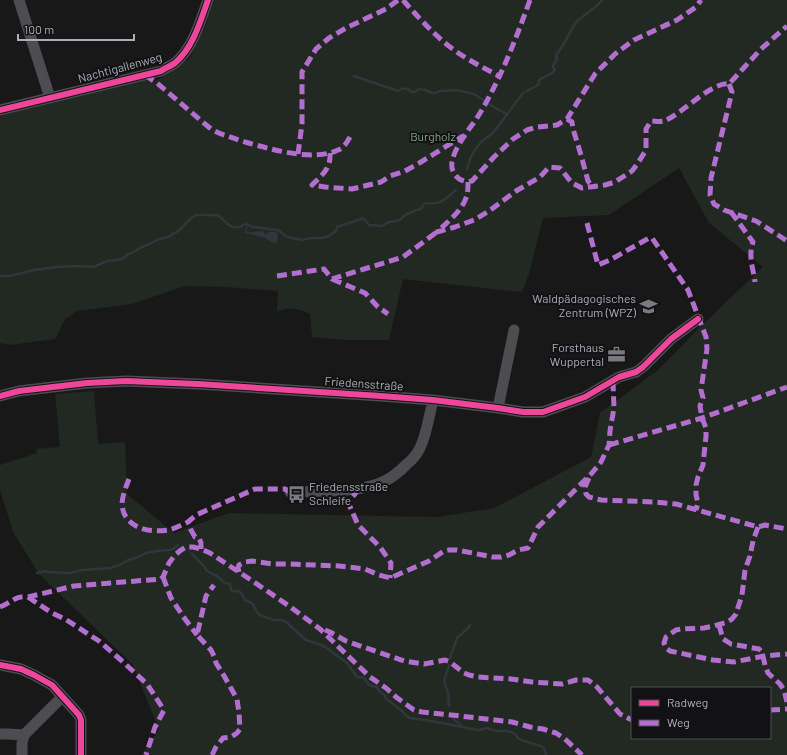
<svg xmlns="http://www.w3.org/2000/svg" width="787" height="755" viewBox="0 0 787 755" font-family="Barlow,sans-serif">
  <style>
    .green { fill: #222822; fill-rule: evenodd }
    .water { fill: #30373c }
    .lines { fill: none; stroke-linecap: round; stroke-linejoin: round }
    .stream { stroke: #30373c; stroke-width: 2.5 }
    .minor { stroke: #4d4d51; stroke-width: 11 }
    .quiet { stroke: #b36fd0; stroke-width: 5; stroke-dasharray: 10 5; stroke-linecap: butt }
    .cycleway-casing { stroke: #121214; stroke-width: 8 }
    .cycleway { stroke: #ed469a; stroke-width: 6 }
    .labels { text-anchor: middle; stroke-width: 4; stroke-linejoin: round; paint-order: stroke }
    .street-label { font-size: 12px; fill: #abafb7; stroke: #121214 }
    .park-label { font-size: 12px; fill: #84a085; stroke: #121214 }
    .poi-label { font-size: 12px; fill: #abafb7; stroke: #121214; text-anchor: end }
  </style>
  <rect width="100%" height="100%" fill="#181818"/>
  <path class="green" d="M214,0H787V755H141L159,730L133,665L39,574L13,532L0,490V465L37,453L36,449L60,447L55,394L94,391L98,444L125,442L127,494L174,533L229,513L437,517L494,508L591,457L600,413L658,370L702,325L763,267L709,223L679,168L609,215L543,218L529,274L522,292L403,279L389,340H346L312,337L310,314C299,308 288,306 277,312L278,291L225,287L185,286L132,304L77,311L65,319L55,339L10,345L0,343V114L153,78L152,83L177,68L189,59L207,22ZM632,688H770V738H632Z"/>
  <path class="water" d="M247,225V232C251,233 258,231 263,231L264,232V234H267L269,232H276L278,235L277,243C273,243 268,241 266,238L245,233Z"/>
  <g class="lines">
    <path class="stream" d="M354,76L398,91C404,88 407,87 411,92H415L419,89L425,90L432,93H435L440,91L456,90L474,94L497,109L507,114
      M467,169L470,159L475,150L482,141L493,133L523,93L538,85L540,79C546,76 552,75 555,70L553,67L554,64L557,59L556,55C564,46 569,33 576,22L599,4L602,0
      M0,276H10L34,270L57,267L79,266L93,267L98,265L107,261L116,260L124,258L128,254H130L140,248L147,245L159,239L165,238L171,236L172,234C183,232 186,218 197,215C200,215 206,215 210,215C213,216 217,214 219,216C224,220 231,230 239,227C241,227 243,225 245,224L253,227L278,230L287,237L302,240L311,238H322L329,236L334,232H336L337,227L361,219H364L369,225L382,226L389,222L400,220L405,215L416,210L421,209L423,205L426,203C443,205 444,199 456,190
      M192,554L202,564L207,571L212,574L217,576L225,583L230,584L231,590L232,591H239L241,593L245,600L252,603L257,612L260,615L273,620H281L286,622L306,640L324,646L347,663L357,677L364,678L369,685L377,687L379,691L385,695L386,699L401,710L409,718L426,720L472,729L479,730L487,728L496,731H506L512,732L515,734L518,738L521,740L541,746L544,748L546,755
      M37,573L45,571L49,572L69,573L83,570L110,568L120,565L128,560L136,558L146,553L152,552L156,551L169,550L173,549L178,545
      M450,658L457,638L468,628L470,625
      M449,706L448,692L446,687L444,681L449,665
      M453,718L461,726"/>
    <path class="minor" d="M19,0L50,98
      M0,110L161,71C165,68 171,66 175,63C193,48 200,22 208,0
      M0,396L19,391L87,383L126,381L198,384L381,396L433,400L498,408L523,412H543L585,397L619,377L636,372L643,367L671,339L698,319
      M498,408L514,330
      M290,492C317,491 362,493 385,481C393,477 400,471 407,464C412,460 417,454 420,448C427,433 429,416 433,400
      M0,665L21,669L34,675L52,685L79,715L81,720V755
      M0,734H8L24,735
      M22,755V743L24,735L62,697"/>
    <path class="quiet" d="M403,0C416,15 429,29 444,42C460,56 480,66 499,76
      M530,0C518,33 506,65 490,95C484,107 477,119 469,129C463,138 454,150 452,162C450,173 460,184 472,181L494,157L513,139L527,130L537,127L557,125L567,119L595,74L615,54L634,40L677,20L696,7L701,0
      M145,75L157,83L211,129C222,135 233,138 245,142C270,149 313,162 338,150C344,148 347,142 350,137
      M729,84L732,92L711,178L710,195L714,204L724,210L756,221L778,235L787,241
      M567,119L572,122L573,129L581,155L588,181L592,186
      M330,153C331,169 322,175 312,185L325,187L352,189L381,182L390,176L405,171L421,162L463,136
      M298,154L302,124V72L316,49L329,38L346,28L386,9L398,0
      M468,182C468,188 468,193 466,198C461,212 447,222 437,232L455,227L474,220L489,211L516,191L540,177L549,167L560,168L572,183L582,188L605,185L615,182L632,171L638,163L646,150V129L651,121C655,121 660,122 664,121C681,115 712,81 729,84L761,49L787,26
      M731,212L753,242C748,257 753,267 755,282
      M587,223L598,265L610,260L649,238H652L688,290L706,337L707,349L701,390L703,398L700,406L702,418L706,428V436L703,465L698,477L696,485V495L698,503L696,510
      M277,276L324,269L332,279L403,257L437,232
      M332,279L365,293L378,307L388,314
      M609,445L702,418L787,387
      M589,478L585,487L586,494L589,497L601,500L655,502L676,504L758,527L765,525L787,529
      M129,479C126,487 122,496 122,505C124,528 149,533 168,530C174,529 182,525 188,522
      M358,488L355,494L348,502L358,525L380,547L391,563L390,578
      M758,527L753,541L750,556L745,570L742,595L736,614L732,619L727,622L714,626L704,628L681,629L676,630L666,637L664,643L666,648L670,651L713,660L734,662L764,656L787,654
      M201,549V543L199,538L195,537L191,530L188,522L196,515L255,489H285L290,492
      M239,572L238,568L239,565L245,562L252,561L273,564H289L339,566L365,569L379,575L390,578L429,561L444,551L449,550H457L493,557H501L509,555L518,550L528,548L538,527L592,473L601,462L609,445L610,431L614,408L613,382
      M163,577L171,598L185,619L197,635
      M28,597L52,613L65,619L99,641L122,661L147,684L164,710L155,727L146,755
      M0,607C11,603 15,595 28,597L74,586L161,579L163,577L169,563L175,555L181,550L186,547H193L201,549L210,553L254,582L289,606L320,629L370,677L386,688L396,697L414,710L422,712L460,716L512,722L530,727L543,729L556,733L565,739L582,755
      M719,625L723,639L731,644L759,649L762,652L765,665L768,673L780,684L784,690L787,702
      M325,630L330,632L346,641L404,661L424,664L445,660L450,662L464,673L469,675L478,677L511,679L532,682L562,684L576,680H588L597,687L620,714L632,720
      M770,710L787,709
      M212,755L216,747L223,738L231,737L237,733L240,729L239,713L237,699L223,674L216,663L215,658L211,650L197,635L206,596L214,585"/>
    <defs>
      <path id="cycleway" d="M0,110L161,71C165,68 171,66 175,63C193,48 200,22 208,0
        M0,396L19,391L87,383L126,381L198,384L381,396L433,400L498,408L523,412H543L585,397L619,377L636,372L643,367L671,339L698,319
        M0,665L21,669L34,675L52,685L79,715L81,720V755"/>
    </defs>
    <use href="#cycleway" class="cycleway-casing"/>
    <use href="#cycleway" class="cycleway"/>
  </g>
  <defs>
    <symbol id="school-bare" viewBox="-9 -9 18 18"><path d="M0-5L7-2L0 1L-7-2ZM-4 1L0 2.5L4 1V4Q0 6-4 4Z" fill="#787a7f" stroke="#121214" stroke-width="2.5" paint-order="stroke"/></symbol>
    <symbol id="office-bare" viewBox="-9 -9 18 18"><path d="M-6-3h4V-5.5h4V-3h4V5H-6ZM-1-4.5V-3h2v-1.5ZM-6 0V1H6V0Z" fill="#787a7f" stroke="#121214" stroke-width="2.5" paint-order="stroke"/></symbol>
    <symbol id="bus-bare" viewBox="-9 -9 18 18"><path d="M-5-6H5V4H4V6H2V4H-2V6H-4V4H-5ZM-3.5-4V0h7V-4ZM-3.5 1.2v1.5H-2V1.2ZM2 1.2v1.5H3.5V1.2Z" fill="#787a7f" stroke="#121214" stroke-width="2.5" paint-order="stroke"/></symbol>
  </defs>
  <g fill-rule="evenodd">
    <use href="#school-bare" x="636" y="294" width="25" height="25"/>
    <use href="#office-bare" x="604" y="342" width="25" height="25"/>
    <use href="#bus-bare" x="284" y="482" width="25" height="25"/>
  </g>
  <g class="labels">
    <g class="street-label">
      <text transform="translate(120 68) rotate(-15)" y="4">Nachtigallenweg</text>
      <text transform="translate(364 384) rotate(4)" y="4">Friedensstraße</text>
    </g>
    <g class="park-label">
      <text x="433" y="141">Burgholz</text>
    </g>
    <g class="poi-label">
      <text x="636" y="303">Waldpädagogisches<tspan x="636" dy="14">Zentrum (WPZ)</tspan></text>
      <text x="604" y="352">Forsthaus<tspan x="604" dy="14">Wuppertal</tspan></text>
      <text x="309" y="491" text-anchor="start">Friedensstraße<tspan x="309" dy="14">Schleife</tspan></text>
    </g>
  </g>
  <rect x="631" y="687" width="140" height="52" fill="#121214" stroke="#4f5155"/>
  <rect x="639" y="700" width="20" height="6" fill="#ed469a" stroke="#4f5155"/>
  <text x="667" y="707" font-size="12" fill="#abafb7">Radweg</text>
  <rect x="639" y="720" width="20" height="6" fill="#b36fd0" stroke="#4f5155"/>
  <text x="667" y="727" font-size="12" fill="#abafb7">Weg</text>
  <path d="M18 34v6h116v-6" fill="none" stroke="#abafb7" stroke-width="2"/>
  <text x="24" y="34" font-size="12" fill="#abafb7" stroke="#121214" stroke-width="3" paint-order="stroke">100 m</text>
</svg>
